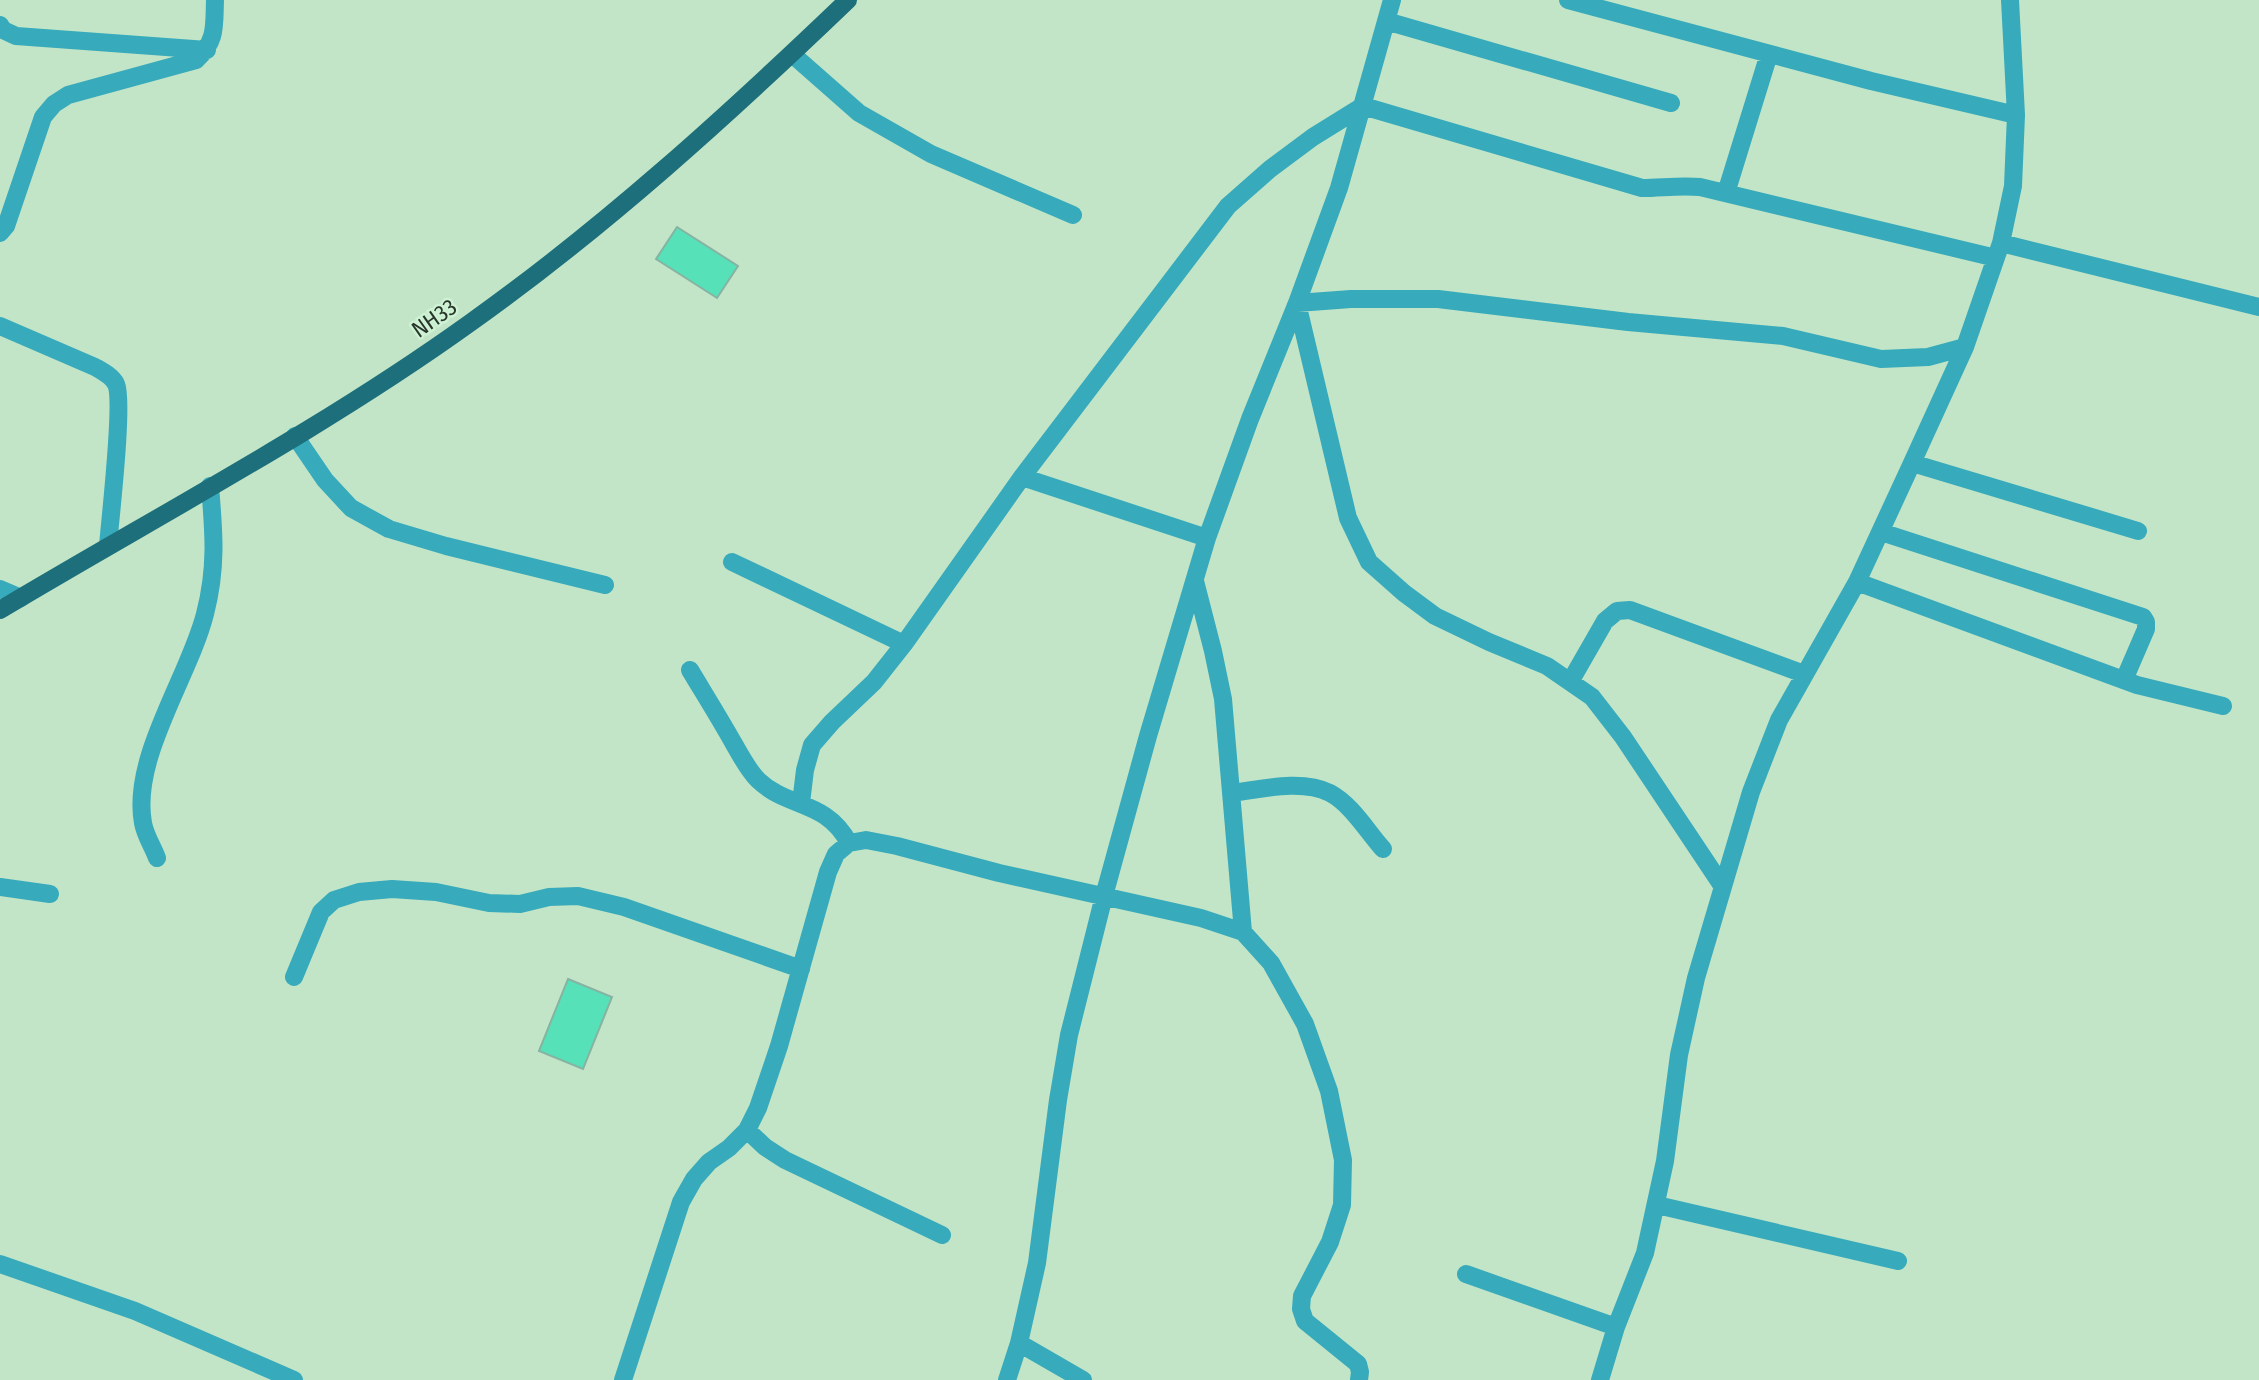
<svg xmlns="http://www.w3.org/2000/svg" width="2259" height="1380" viewBox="0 0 2259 1380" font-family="'Fira Sans Condensed',sans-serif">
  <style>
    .building { fill: #56e1b8; stroke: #86b3a2; stroke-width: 2 }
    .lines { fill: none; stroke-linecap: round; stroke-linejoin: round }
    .minor { stroke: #37aabc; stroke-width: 18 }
    .major { stroke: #1c6f7b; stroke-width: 18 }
    .labels { text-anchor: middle; stroke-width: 5; stroke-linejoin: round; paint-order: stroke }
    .street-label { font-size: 23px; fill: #29362b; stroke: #cef2d4 }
  </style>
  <rect width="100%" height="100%" fill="#c2e5c7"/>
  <path class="building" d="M677,227L738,266L717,298L656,259Z
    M568,979L612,997L583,1069L539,1051Z"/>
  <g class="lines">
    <path class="minor" d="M1568,0L1871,81L2016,115
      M1386,21L1671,103
      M0,25L3,30L16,36L207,50
      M792,54L859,113L931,154L1073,215
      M1726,193L1769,54
      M0,233L6,226L43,117L54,104L68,95L196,60C217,41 214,26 215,0
      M2001,243L2259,307
      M0,326L95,367C102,371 112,376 116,384C124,401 110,520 108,546
      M295,436L325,480L351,508L389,529L446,546L605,585
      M1912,463L2138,531
      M1022,477L1207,538
      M1881,532L2143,617L2146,622V629L2124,680
      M732,562L904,644
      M1195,581L1213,651L1223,699L1243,932
      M1857,582L2137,685L2223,706
      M0,589L21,598
      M690,670C705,695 720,719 734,744C741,756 748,770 758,780C788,809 825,799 849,843
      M1570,682L1605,621L1617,611L1630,610L1804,674
      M1232,793C1262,789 1302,779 1330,793C1351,804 1367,831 1383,849
      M801,803L805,770L812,745L832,722L874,682L904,644L1022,477L1228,206L1270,169L1313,137L1363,106L1642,188C1661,188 1680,185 1700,187L1996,258
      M157,858C153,847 145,835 143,823C131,758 189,677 205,614C217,568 214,533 210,486
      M0,887L50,894
      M1723,887L1623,737L1592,697L1547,666L1489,642L1435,616L1404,593L1369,562L1348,518L1297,303L1351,299H1438L1628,322L1783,336L1881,359L1928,357L1965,347
      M294,977L321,912L334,900L359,892L392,889L436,892L489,903L520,904L549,897L578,896L624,907L801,969
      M747,1130L765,1147L785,1160L942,1235
      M1657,1205L1898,1261
      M0,1264L135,1311L294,1380
      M1466,1274L1616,1327
      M1019,1343L1083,1380
      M623,1380L681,1202L694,1179L709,1162L729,1148L747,1130L758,1108L779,1046L828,872L836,854L849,843L866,840L897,846L999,873L1201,918L1243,932L1271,963L1305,1024L1329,1091L1343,1160L1342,1205L1330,1242L1302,1296L1301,1309L1305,1321L1358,1364L1360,1372L1359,1380
      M1007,1380L1019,1343L1037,1263L1058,1100L1069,1035L1104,896L1148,736L1207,538L1250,419L1297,303L1339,188L1392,0
      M1600,1380L1616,1327L1645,1253L1665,1161L1679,1055L1696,978L1751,792L1779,720L1857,582L1912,463L1965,347L2001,243L2013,186L2016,115L2010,0"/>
    <path class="major" d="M0,610C157,516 321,430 470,323C605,227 728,115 848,0"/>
  </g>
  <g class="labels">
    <g class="street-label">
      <text transform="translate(434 318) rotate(-35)" y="8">NH33</text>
    </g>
  </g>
</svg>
